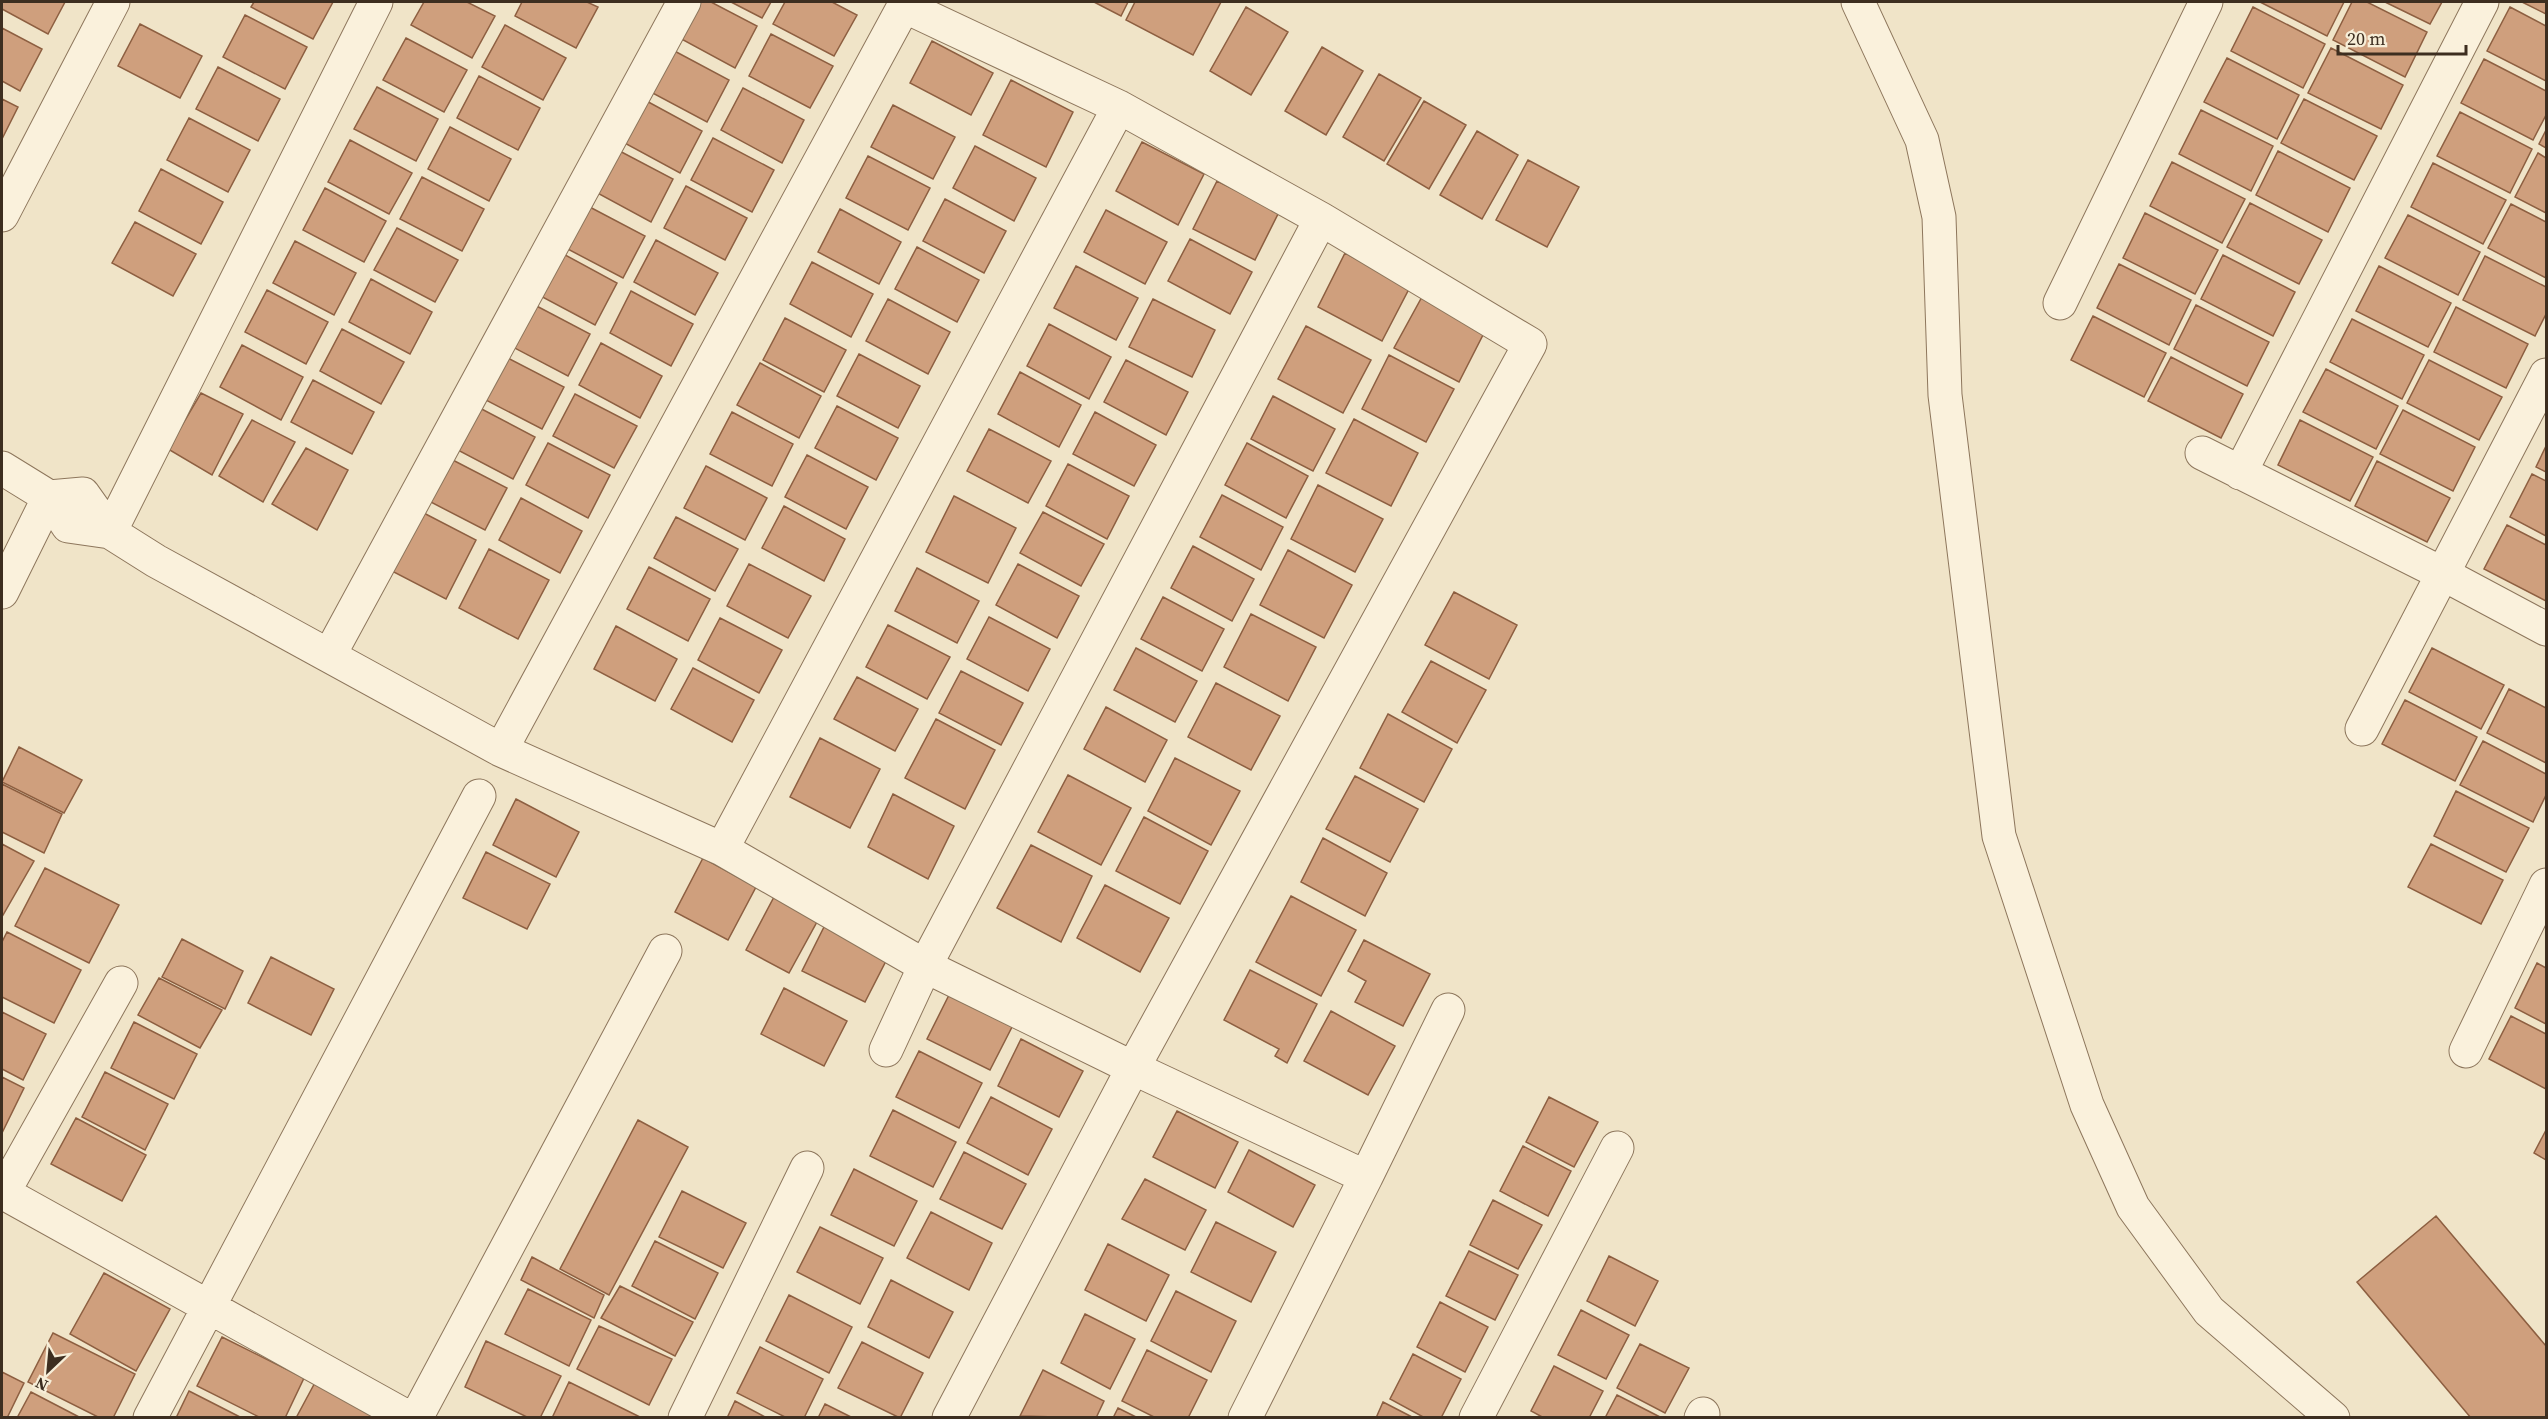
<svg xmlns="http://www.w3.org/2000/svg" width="2548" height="1419" viewBox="0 0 2548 1419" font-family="'Source Serif 4',serif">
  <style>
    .building { fill: #cf9f7d; stroke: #8d5f41; stroke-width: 1.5 }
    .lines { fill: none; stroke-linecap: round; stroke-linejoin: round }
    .minor-casing { stroke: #8d765c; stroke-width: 35 }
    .minor { stroke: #faf1dc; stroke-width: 33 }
  </style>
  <rect width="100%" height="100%" fill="#f0e4c8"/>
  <path class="building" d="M2,2H65L48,34L2,9Z
    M254,2H333L313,39L251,7Z
    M424,2H467L495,16L472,58L411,25Z
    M522,2H587L598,7L576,48L515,16Z
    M691,2H711L757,26L735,68L674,35Z
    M731,2H771L762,18Z
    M785,2H832L857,15L834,56L773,24Z
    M1094,2H1128L1121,16Z
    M1135,2H1221L1193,55L1126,20Z
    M2260,2H2344L2327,36Z
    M2352,2H2367L2427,32L2405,77L2333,40Z
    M2385,2H2442L2430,24Z
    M2522,2H2546V14Z
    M1246,7L1288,32L1251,95L1210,71Z
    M2253,7L2325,44L2303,88L2231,51Z
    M2510,7L2546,26V81L2487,51Z
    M245,15L307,47L285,89L223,57Z
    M140,24L202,56L180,98L118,66Z
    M505,25L566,58L543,100L482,67Z
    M2,28L42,49L20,91L2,81Z
    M771,34L833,66L810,108L749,76Z
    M406,38L467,70L444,112L383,80Z
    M932,41L993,73L971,115L910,83Z
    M667,47L729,80L707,122L645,89Z
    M1322,47L1363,71L1326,135L1285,111Z
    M2331,48L2403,85L2381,129L2308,93Z
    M2227,58L2299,95L2277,139L2204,102Z
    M2484,59L2546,91V115L2533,140L2461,103Z
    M218,67L280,99L258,141L196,109Z
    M1379,74L1421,98L1384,161L1343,137Z
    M479,76L540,108L518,150L457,118Z
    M1011,80L1073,112L1046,167L983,135Z
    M377,87L438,119L416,161L354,129Z
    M743,88L804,120L782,163L721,130Z
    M641,98L702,131L680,173L619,140Z
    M2,99L18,107L2,139Z
    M2304,99L2377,136L2354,180L2281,143Z
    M1424,101L1466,125L1429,189L1387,164Z
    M893,105L955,137L933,179L871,147Z
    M2201,110L2273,146L2251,191L2179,154Z
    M2460,112L2532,149L2510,193L2437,156Z
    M189,118L250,150L228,192L167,160Z
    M450,127L511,159L489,201L428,169Z
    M2546,130V148L2539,144Z
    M1477,131L1518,155L1482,219L1440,195Z
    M713,138L774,170L752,212L691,180Z
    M350,140L412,173L389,214L328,182Z
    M1142,142L1204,174L1178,225L1116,191Z
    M975,146L1036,178L1014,221L953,188Z
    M612,147L673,179L651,222L590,189Z
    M2278,151L2350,188L2328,232L2256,195Z
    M2538,153L2546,158V213L2515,197Z
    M868,156L930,188L908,230L846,198Z
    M1528,160L1579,187L1547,247L1496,220Z
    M2172,162L2245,199L2222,243L2150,206Z
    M2433,163L2506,200L2483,244L2411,207Z
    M161,169L223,202L201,244L139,211Z
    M422,177L484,209L462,251L400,219Z
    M1217,181L1279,212L1255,260L1193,229Z
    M686,186L747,218L725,260L664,228Z
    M325,188L386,221L364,262L303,230Z
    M945,199L1006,231L984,273L923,241Z
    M2250,203L2322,240L2299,284L2227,247Z
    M584,204L645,236L623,278L562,246Z
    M2511,204L2546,222V278L2488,248Z
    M840,209L901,242L879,284L818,252Z
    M1106,210L1167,242L1145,284L1084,252Z
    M2145,213L2218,250L2195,294L2123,258Z
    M2408,215L2480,252L2458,295L2385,258Z
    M135,222L196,254L173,296L112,263Z
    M397,228L458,260L435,302L374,270Z
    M1190,239L1252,272L1230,314L1168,281Z
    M656,240L718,273L695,315L634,282Z
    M295,241L356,273L334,315L273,283Z
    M917,247L979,280L957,322L895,289Z
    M556,250L617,283L595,325L533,292Z
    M1345,253L1410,287L1382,341L1318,307Z
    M2223,255L2295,292L2273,336L2201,299Z
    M2485,256L2546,287V314L2535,336L2463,300Z
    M812,262L873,294L851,337L790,304Z
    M2119,264L2191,300L2169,345L2097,308Z
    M1076,266L1138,298L1116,340L1054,308Z
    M2379,266L2451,303L2428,347L2356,311Z
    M371,279L432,312L410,354L349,322Z
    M267,290L328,322L306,364L245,332Z
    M631,291L693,324L671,366L610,333Z
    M1423,295L1486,329L1459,382L1394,348Z
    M888,299L950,332L928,374L866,341Z
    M1153,299L1215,330L1192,377L1129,347Z
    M529,302L590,334L568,376L507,344Z
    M2196,305L2269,342L2247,386L2174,349Z
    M2456,307L2528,344L2506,388L2434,352Z
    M2093,316L2166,353L2144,397L2071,360Z
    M785,318L846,350L824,392L763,360Z
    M2352,319L2424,355L2402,399L2330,362Z
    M1049,324L1111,357L1089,399L1027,366Z
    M1306,326L1371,360L1343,413L1278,379Z
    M342,329L404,362L381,404L320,371Z
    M601,343L662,376L640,418L579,385Z
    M242,345L303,377L281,420L220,387Z
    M859,354L920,386L898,428L837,396Z
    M502,355L564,387L542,429L480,397Z
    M1389,355L1454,389L1426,442L1362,409Z
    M2171,357L2243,394L2221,438L2148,401Z
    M1126,360L1188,392L1166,435L1104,402Z
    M2429,360L2502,397L2479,440L2407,403Z
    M760,363L821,396L799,438L737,405Z
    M2326,369L2398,406L2376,449L2303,412Z
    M1020,372L1081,405L1059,447L998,414Z
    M313,380L374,412L352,454L291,422Z
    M201,393L243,414L212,475L168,449Z
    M575,394L637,426L614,468L553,436Z
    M1273,396L1335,429L1313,471L1251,439Z
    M474,405L535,437L513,479L452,447Z
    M837,406L898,438L876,480L815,448Z
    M2403,410L2475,447L2453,491L2380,454Z
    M732,412L793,444L772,486L710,454Z
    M1095,412L1156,445L1134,486L1073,454Z
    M1354,419L1418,453L1391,506L1326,473Z
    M252,420L295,442L263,502L219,476Z
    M2300,420L2373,457L2350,501L2278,465Z
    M989,429L1051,461L1028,503L967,471Z
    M548,443L610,475L588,518L526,485Z
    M1247,443L1308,476L1286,518L1225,485Z
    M2546,446V472L2536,467Z
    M306,448L348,470L317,530L272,504Z
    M807,455L868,487L846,529L785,497Z
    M445,456L507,488L485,530L423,498Z
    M2377,461L2450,498L2427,542L2355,506Z
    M1068,464L1129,496L1107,539L1046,506Z
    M706,466L767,498L745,540L684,508Z
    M2532,474L2546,481V536L2510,517Z
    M1318,485L1383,519L1355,572L1291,539Z
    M1222,495L1283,527L1261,570L1200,537Z
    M954,496L1016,528L988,583L926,552Z
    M521,498L582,531L560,573L499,540Z
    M784,506L845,539L824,581L762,548Z
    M416,509L476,540L446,599L386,568Z
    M1043,512L1104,544L1081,586L1020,553Z
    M676,517L738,549L715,591L654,558Z
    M2507,525L2546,545V601L2484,569Z
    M1193,546L1254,579L1232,621L1171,588Z
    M489,549L549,580L518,639L459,608Z
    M1288,550L1352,585L1324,638L1260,605Z
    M749,564L811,596L788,638L727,606Z
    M1018,564L1079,596L1057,638L996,605Z
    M649,567L710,599L688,641L627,609Z
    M917,568L979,601L957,643L895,611Z
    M1454,592L1517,625L1489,679L1425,645Z
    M1163,597L1224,629L1202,671L1141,639Z
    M1251,614L1316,647L1288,701L1224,667Z
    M989,617L1050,649L1028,691L967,659Z
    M720,618L782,650L759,693L698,660Z
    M888,625L950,657L927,699L866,667Z
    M616,626L677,659L655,701L594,669Z
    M1136,648L1197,681L1175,722L1114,690Z
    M2432,648L2504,685L2481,729L2409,692Z
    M1431,661L1486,690L1457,743L1402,712Z
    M693,668L754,700L732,742L671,709Z
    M961,671L1023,703L1001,745L939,713Z
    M857,677L918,709L895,751L834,719Z
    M1216,683L1280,716L1251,770L1188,737Z
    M2509,689L2546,708V763L2487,733Z
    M2405,700L2477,737L2455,781L2382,744Z
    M1106,707L1167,740L1145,782L1084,749Z
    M1388,714L1452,749L1424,802L1360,768Z
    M936,719L995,750L965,809L905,778Z
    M820,738L880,769L850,828L790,797Z
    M2483,741L2546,774V795L2533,822L2460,785Z
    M19,747L82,780L64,813L2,782Z
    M1175,758L1240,791L1211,845L1148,811Z
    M1068,775L1131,808L1101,865L1038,832Z
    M1355,776L1418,809L1390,862L1326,829Z
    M2,784L62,814L44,853L2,832Z
    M2456,791L2529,828L2506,872L2434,836Z
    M893,794L954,826L928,879L868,847Z
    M516,799L579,832L556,877L493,845Z
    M1144,817L1208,851L1180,904L1116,871Z
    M1323,838L1387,873L1365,916L1301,882Z
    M2,844L34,861L3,915L2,914Z
    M2431,844L2503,880L2481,924L2408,887Z
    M1031,845L1092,876L1061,942L997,908Z
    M486,852L550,884L527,929L463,898Z
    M703,858L756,887L728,940L675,912Z
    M45,868L119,905L89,963L15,926Z
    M1105,885L1169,918L1140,972L1077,938Z
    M1291,896L1356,930L1321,996L1256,962Z
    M774,897L818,920L789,973L746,950Z
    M825,925L888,957L865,1002L802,971Z
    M7,932L81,970L54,1023L2,997V942Z
    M182,939L243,971L225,1009L162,977Z
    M1364,940L1430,974L1403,1026L1355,1002L1366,981L1348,971Z
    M271,957L334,989L311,1035L248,1003Z
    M2537,963L2546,968V1024L2515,1008Z
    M1250,970L1317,1004L1287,1063L1275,1056L1279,1049L1224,1020Z
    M159,978L222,1010L200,1048L138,1015Z
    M784,988L847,1021L824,1066L761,1034Z
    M950,993L1013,1025L990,1070L927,1039Z
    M1331,1011L1395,1046L1368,1095L1304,1061Z
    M2,1012L46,1034L23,1080L2,1069Z
    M2511,1016L2546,1034V1089L2489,1059Z
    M134,1022L197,1054L174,1099L111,1068Z
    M1021,1039L1083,1071L1059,1117L998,1086Z
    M919,1051L982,1083L959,1128L896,1097Z
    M105,1072L168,1104L145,1150L82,1117Z
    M2,1077L24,1088L2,1133Z
    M991,1097L1052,1129L1028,1175L967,1143Z
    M1549,1097L1598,1122L1574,1167L1526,1142Z
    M893,1110L956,1142L933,1187L870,1156Z
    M1177,1111L1238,1142L1215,1188L1153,1157Z
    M76,1118L146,1155L122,1201L51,1164Z
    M638,1120L688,1147L609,1295L560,1269Z
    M2546,1130V1160L2534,1153Z
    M1523,1146L1571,1171L1548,1216L1500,1191Z
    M1249,1150L1315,1185L1293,1227L1228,1192Z
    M964,1152L1026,1184L1002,1229L940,1199Z
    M854,1169L917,1201L894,1246L831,1215Z
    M1145,1179L1206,1210L1185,1250L1122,1219Z
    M682,1191L746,1223L723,1268L659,1237Z
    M1493,1200L1542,1225L1518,1269L1470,1245Z
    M931,1212L992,1243L969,1290L907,1258Z
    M2436,1216L2546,1346V1418H2471L2357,1282Z
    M1216,1222L1276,1252L1251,1302L1191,1272Z
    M820,1227L883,1258L860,1304L797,1272Z
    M655,1241L718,1273L695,1319L632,1286Z
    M1108,1244L1169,1275L1146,1321L1085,1290Z
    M1469,1251L1518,1275L1495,1320L1446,1296Z
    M1609,1256L1658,1281L1635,1326L1587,1301Z
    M532,1257L604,1295L594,1318L521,1280Z
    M104,1273L170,1309L136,1371L70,1334Z
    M891,1280L953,1312L929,1358L868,1327Z
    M620,1286L693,1322L675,1356L601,1318Z
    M528,1289L591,1320L569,1366L505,1334Z
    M1176,1291L1236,1321L1211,1372L1151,1341Z
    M789,1295L852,1327L829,1373L766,1341Z
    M1440,1302L1488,1327L1465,1372L1417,1347Z
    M1581,1310L1629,1335L1606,1379L1558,1355Z
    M1085,1314L1135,1339L1110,1389L1061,1363Z
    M599,1326L672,1359L649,1405L577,1369Z
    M53,1333L135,1374L113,1418H100L28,1382Z
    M222,1337L304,1378L285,1418H261L197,1386Z
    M486,1341L561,1376L540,1418H529L465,1387Z
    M862,1342L923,1373L900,1418L838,1388Z
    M1640,1344L1689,1368L1665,1413L1617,1388Z
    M760,1347L823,1379L804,1418H787L737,1393Z
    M1147,1350L1207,1380L1188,1418H1156L1122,1401Z
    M1413,1354L1461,1379L1441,1418H1425L1390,1399Z
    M1554,1366L1603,1391L1589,1418H1544L1531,1411Z
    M1043,1370L1104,1401L1096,1418L1020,1416Z
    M2,1372L24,1383L7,1418H2Z
    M318,1377L384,1418H296Z
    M569,1382L642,1418H552Z
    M189,1391L242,1418H176Z
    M31,1392L81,1418H17Z
    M1617,1395L1662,1418H1605Z
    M735,1401L767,1418H727Z
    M1383,1402L1414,1418H1376Z
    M825,1404L853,1418H818Z
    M1118,1408L1138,1418H1113Z"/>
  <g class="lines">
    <defs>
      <path id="minor" d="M1858,2L1922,140L1939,217L1945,395L1999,836L2087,1105L2133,1207L2209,1311L2333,1418
        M2,215L113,2
        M2060,303L2206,2
        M2202,453L2443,574L2546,629
        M2,468L49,497L68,526L110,532
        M2240,473L2482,2
        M49,497L83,494L110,532L156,561L501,750L722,849L925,966L1133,1068L1530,344L1321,219L1119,107L904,6L501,750
        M110,532L376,2
        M2,592L49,497
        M330,654L684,2
        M2362,729L2546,375
        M722,849L1119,107
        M886,1050L925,966L1321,219
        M2466,1051L2546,885
        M1366,1177L1448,1010
        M2,1192L409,1418
        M2,1195L121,983
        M150,1418L479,796
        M416,1418L665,951
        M685,1418L807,1168
        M949,1418L1133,1068L1366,1177L1245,1418
        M1476,1418L1617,1148
        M1701,1418L1703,1414"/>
    </defs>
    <use href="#minor" class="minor-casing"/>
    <use href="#minor" class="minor"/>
  </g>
  <rect width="2548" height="1419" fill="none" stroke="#3d2e20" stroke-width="6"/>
  <g transform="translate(48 1371) rotate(206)" stroke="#f7eed8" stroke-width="4.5" paint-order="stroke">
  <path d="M0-4.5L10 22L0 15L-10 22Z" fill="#3d2e20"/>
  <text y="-9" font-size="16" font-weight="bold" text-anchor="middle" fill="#3d2e20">N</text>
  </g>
  <path d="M2338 45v9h128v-9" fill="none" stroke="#3d2e20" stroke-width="3"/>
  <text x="2347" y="45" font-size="18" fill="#3d2e20" stroke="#f7eed8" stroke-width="4.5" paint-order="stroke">20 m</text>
</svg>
